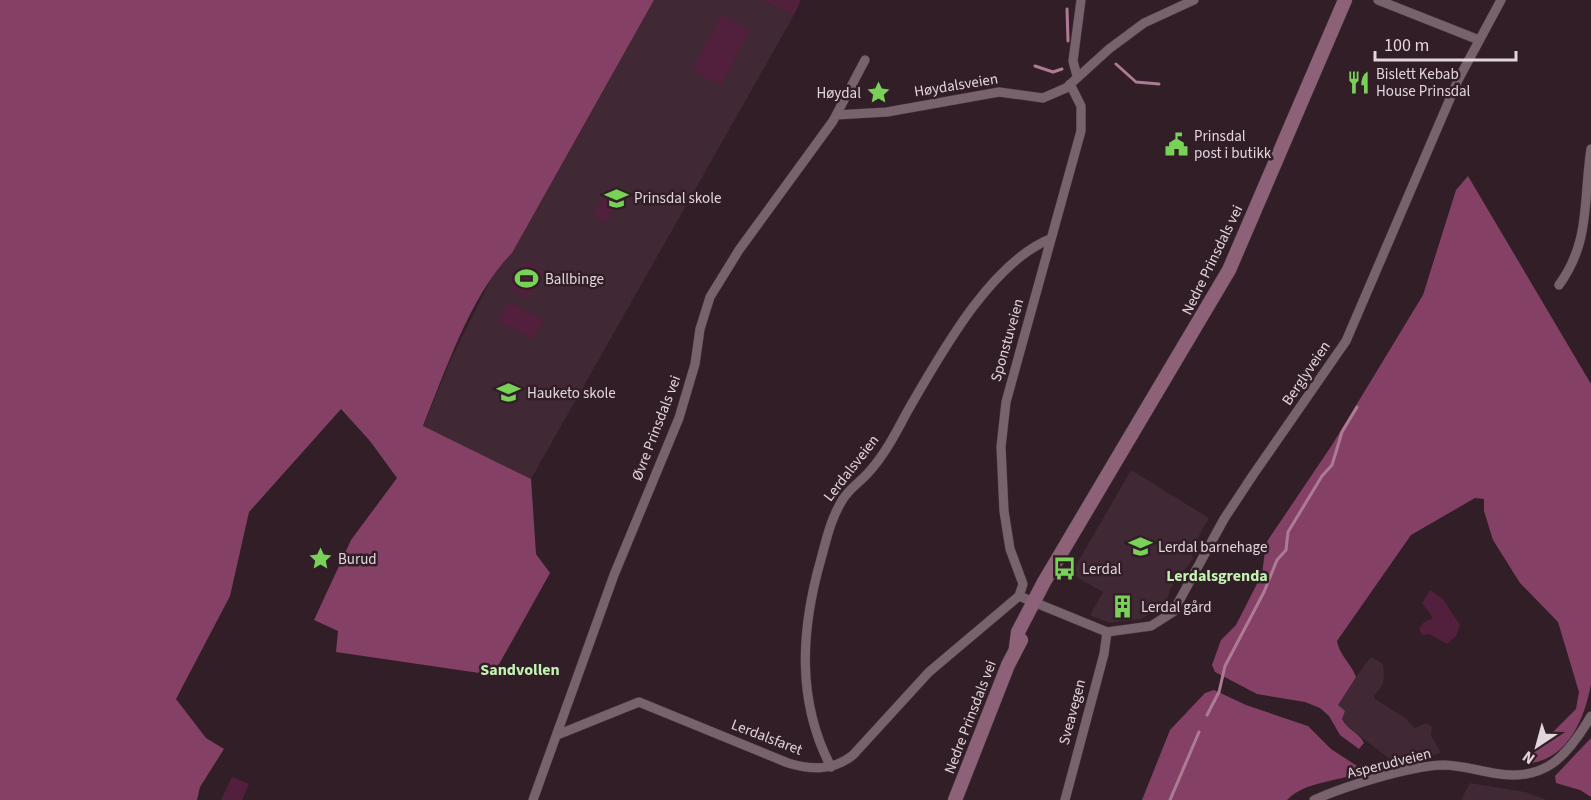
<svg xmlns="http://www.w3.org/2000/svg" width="1591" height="800" viewBox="0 0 1591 800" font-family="'Source Sans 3',sans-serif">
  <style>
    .built { fill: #412835 }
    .green { fill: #52203c }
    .forest { fill: #844165 }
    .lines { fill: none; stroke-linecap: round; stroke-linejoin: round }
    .stream { stroke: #ae7b95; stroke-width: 3 }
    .minor-casing { stroke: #483941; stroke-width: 10 }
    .secondary-casing { stroke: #483941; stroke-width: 15 }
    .minor { stroke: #78626c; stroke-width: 9 }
    .secondary { stroke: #8d6177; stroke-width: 14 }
    .labels { text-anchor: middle; stroke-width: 5; stroke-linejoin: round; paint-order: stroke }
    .poi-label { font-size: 15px; fill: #e2d5db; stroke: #311e27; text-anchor: start }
    .street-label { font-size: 15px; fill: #e2d5db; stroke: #311e27 }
    .neighbourhood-label { font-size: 16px; font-weight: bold; fill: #c2f3b3; stroke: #311e27 }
  </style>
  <rect width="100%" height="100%" fill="#311e27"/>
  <path class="built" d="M654,0H762L794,15L531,479L423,427L451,359L496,269L512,253Z
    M1131,470L1209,518L1191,550L1193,559L1171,588L1165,605L1141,619L1109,623L1090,615L1103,592L1071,574Z
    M1371,657L1383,664L1384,674L1383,684L1374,696L1375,699L1405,718L1415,728L1426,723L1432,727L1431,735L1441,753L1399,766L1344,724L1338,705L1339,699Z
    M1470,783L1525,792L1547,800H1461Z"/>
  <path class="green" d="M762,0H801L794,15Z
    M721,15L750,30L721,85L692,71Z
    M607,195L618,203L604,223L592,214Z
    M527,261L544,272L527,298L510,287Z
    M508,302L543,320L533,339L498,321Z
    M1430,590L1443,599L1460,625L1456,636L1447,644L1429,634L1422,635L1419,629L1423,623L1433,618L1422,603Z
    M232,777L249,784L242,800H221Z"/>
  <path class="forest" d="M0,0H654L512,253C472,292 444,374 423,426L531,479L536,554L550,573L493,675L336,652L338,631L314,620L351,540L397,478L370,441L341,409L249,512L230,596L176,699L206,738L224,749L200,787L197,800H0Z
    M1468,176L1591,384V684C1585,717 1569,757 1532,763L1529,756L1576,709L1579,692L1558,622L1520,583L1493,540L1484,511V499L1475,498L1411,535L1337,641C1339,655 1351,663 1356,677L1338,705L1345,711L1342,719C1347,730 1359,732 1364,743L1359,749L1340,735L1329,716L1320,708L1305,702L1257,694L1215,672L1212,665L1221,640L1236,625L1262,574L1266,543L1332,445L1423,295L1456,190Z
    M1214,690L1246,705L1308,726L1331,749L1357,766L1361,772C1338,782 1305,781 1287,800H1142L1170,730L1205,693Z
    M1591,738V797L1580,790L1556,783L1555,776Z"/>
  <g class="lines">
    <path class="stream" d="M1067,9L1068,41
      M1116,64L1136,82L1159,84
      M1035,66L1053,72L1062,69
      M1207,715L1219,692L1225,666L1264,592L1277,560L1286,550L1288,532L1322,476L1332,465L1342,432L1357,407
      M1170,800L1199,732"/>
    <defs>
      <path id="minor" d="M1378,0L1479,40
        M1077,76L1073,61L1081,0
        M836,115L887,112L999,92L1043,98L1066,88L1109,49L1144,23L1194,0
        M1559,285C1591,241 1583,200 1591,149
        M1019,596L1107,632L1151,626L1173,612L1224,519L1253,475L1346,341L1458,80L1501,0
        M1019,596L1023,584L1010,549L1004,511L1001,447L1006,402L1081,131V106L1070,84
        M557,735L639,702L788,763C811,770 833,771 853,755L929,672L1019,596
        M831,767C796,700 801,629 821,559C827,537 831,518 843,499C850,488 860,482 868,473C884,456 896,433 907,412C939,357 989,264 1050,239
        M533,800L614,575L679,418L695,364L700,329L710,297L739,250L833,121L865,60
        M1065,800L1104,654L1107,632
        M1314,800C1345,786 1410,766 1443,765C1459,765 1476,770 1493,773C1544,783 1567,757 1591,716"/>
      <path id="secondary" d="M1016,647L1018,632L1044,582L1229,270L1345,0
        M955,800L1008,665L1021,640"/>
    </defs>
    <use href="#minor" class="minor-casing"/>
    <use href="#secondary" class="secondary-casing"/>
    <use href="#minor" class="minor"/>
    <use href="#secondary" class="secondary"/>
  </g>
  <defs>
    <symbol id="restaurant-bare" viewBox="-9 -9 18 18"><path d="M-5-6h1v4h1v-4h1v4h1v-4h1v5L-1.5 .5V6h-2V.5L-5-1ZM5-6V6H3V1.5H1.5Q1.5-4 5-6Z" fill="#78d258" stroke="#311e27" stroke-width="2.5" paint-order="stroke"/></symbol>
    <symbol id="sight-bare" viewBox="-9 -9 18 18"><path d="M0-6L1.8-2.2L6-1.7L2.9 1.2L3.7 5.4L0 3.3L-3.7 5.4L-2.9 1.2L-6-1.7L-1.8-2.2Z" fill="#78d258" stroke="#311e27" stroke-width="2.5" paint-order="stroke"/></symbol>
    <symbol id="civic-bare" viewBox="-9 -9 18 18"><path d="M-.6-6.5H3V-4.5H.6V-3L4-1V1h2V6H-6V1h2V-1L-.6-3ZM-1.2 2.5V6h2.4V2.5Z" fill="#78d258" stroke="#311e27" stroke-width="2.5" paint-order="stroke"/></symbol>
    <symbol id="school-bare" viewBox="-9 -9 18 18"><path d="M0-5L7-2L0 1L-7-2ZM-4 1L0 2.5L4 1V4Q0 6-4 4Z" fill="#78d258" stroke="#311e27" stroke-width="2.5" paint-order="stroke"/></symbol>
    <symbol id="stadium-bare" viewBox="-9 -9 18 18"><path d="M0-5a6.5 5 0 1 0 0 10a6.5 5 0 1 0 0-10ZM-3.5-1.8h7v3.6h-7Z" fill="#78d258" stroke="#311e27" stroke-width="2.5" paint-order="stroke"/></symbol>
    <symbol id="bus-bare" viewBox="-9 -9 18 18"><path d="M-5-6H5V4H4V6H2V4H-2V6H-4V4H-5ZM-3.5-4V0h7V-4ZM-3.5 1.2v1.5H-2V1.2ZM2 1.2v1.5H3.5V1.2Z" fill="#78d258" stroke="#311e27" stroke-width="2.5" paint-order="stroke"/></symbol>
    <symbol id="building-bare" viewBox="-9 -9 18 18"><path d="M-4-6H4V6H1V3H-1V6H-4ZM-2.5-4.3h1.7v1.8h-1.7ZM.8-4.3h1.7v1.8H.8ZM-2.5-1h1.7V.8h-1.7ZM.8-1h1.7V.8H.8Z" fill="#78d258" stroke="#311e27" stroke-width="2.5" paint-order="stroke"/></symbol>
  </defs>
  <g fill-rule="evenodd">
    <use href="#restaurant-bare" x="1342" y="66" width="33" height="33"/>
    <use href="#sight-bare" x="862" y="76" width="33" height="33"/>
    <use href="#civic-bare" x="1160" y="128" width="33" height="33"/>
    <use href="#school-bare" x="600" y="182" width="33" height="33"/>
    <use href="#stadium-bare" x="510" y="262" width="33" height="33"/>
    <use href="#school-bare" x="492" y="376" width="33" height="33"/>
    <use href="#school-bare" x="1124" y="530" width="33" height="33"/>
    <use href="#sight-bare" x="304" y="542" width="33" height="33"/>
    <use href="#bus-bare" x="1048" y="552" width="33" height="33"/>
    <use href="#building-bare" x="1106" y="590" width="33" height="33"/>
  </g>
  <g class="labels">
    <g class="poi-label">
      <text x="1376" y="79">Bislett Kebab<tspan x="1376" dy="17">House Prinsdal</tspan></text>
      <text x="861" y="98" text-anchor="end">Høydal</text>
      <text x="1194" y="141">Prinsdal<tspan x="1194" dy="17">post i butikk</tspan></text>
      <text x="634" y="203">Prinsdal skole</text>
      <text x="545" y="284">Ballbinge</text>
      <text x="527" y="398">Hauketo skole</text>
      <text x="1158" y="552">Lerdal barnehage</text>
      <text x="338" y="564">Burud</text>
      <text x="1082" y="574">Lerdal</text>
      <text x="1141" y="612">Lerdal gård</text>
    </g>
    <g class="street-label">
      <text transform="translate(956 85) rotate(-9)" y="5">Høydalsveien</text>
      <text transform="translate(1212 260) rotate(-64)" y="5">Nedre Prinsdals vei</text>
      <text transform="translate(1007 340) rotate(-74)" y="5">Sponstuveien</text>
      <text transform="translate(1306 373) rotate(-56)" y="5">Berglyveien</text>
      <text transform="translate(656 428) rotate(-69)" y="5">Øvre Prinsdals vei</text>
      <text transform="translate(851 468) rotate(-52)" y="5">Lerdalsveien</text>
      <text transform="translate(1072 712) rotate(-75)" y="5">Sveavegen</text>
      <text transform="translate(970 717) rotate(-69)" y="5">Nedre Prinsdals vei</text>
      <text transform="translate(767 737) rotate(21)" y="5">Lerdalsfaret</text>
      <text transform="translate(1389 763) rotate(-14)" y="5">Asperudveien</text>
    </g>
    <g class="neighbourhood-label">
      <text x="1217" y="581">Lerdalsgrenda</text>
      <text x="520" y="675">Sandvollen</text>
    </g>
  </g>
  <g transform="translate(1537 746) rotate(216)" stroke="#311e27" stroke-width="4.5" paint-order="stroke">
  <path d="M0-4.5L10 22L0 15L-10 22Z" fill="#e2d5db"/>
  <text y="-9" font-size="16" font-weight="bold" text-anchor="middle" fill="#e2d5db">N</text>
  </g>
  <path d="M1375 51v9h141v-9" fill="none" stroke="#e2d5db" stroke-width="3"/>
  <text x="1384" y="51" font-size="18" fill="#e2d5db" stroke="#311e27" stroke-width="4.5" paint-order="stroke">100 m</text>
</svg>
